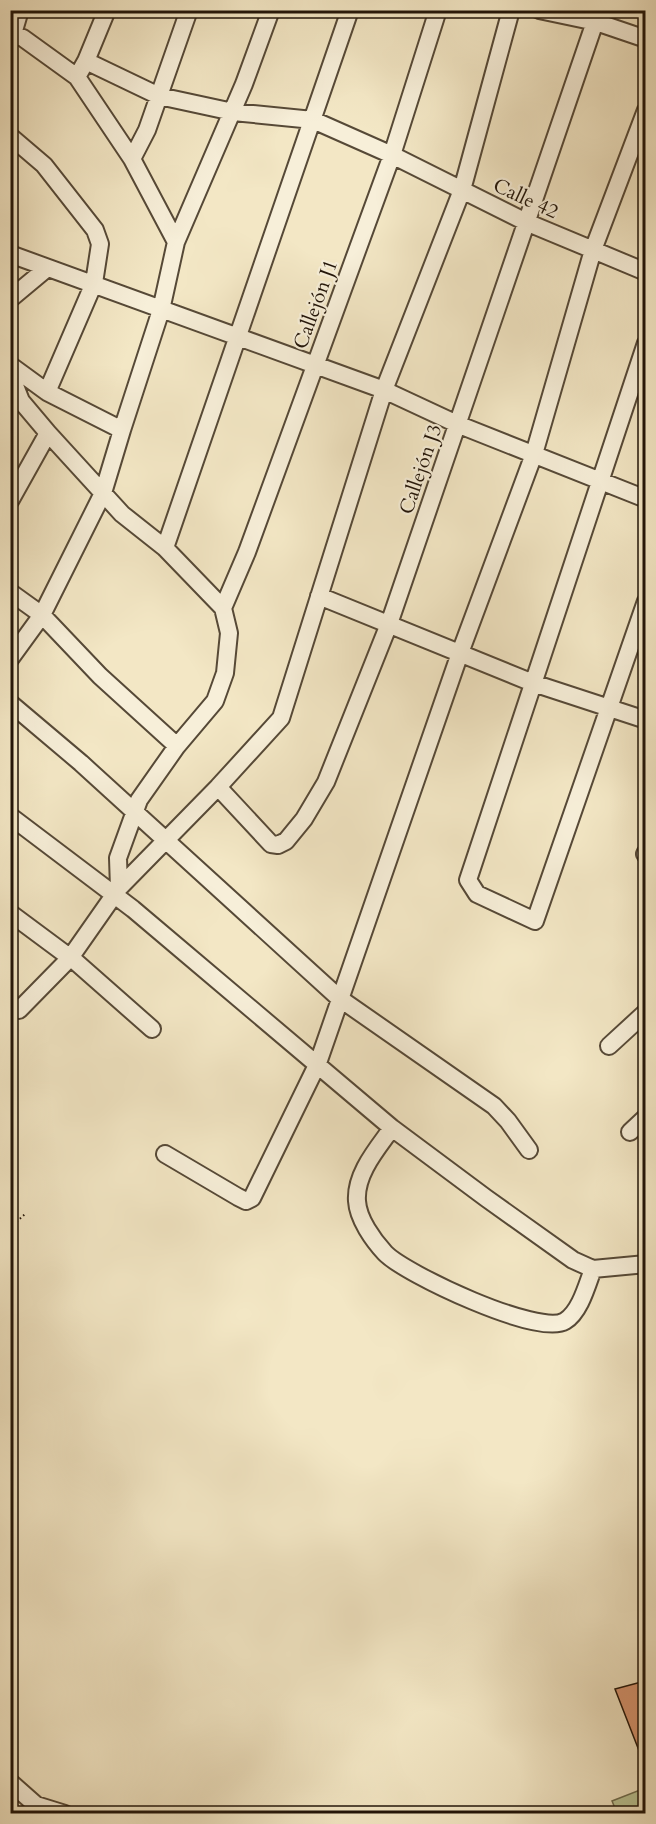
<svg xmlns="http://www.w3.org/2000/svg" width="656" height="1824" viewBox="0 0 656 1824" font-family="Cardo,serif">
  <style>
    .green { fill: #bac595; stroke: #6e6c4e; stroke-width: 1.5 }
    .lines { fill: none; stroke-linecap: round; stroke-linejoin: round }
    .canal { stroke: #9bc0b2; stroke-width: 14 }
    .building { fill: #da9772; stroke: #211408; stroke-width: 1.5 }
    .minor-casing { stroke: #564937; stroke-width: 20 }
    .path { stroke: #211408; stroke-width: 2; stroke-dasharray: 1.5 3; stroke-linecap: butt }
    .minor { stroke: #f7efd9; stroke-width: 16 }
    .labels { text-anchor: middle; stroke-width: 4.5; stroke-linejoin: round; paint-order: stroke }
    .street-label { font-size: 20px; fill: #211408; stroke: #f7efd9 }
  </style>
  <rect width="100%" height="100%" fill="#f3e7c5"/>
  <filter id="stains"><feTurbulence type="fractalNoise" baseFrequency=".00333" numOctaves="4"/><feColorMatrix values="0 0 0 0 .2 0 0 0 0 .09 0 0 0 0 .02 0 0 0 .5 -.17"/></filter>
  <radialGradient id="worn" r=".72"><stop offset=".6" stop-color="#630" stop-opacity="0"/><stop offset="1" stop-color="#630" stop-opacity=".3"/></radialGradient>
  <path class="green" d="M645,1788V1813H617L612,1801Z"/>
  <g class="lines">
    <path class="canal" d="M10,1811L15,1814"/>
  </g>
  <path class="building" d="M645,1681V1766L615,1689Z"/>
  <g class="lines">
    <defs>
      <path id="minor" d="M539,10L596,22L646,39
        M10,33L23,38L77,77L132,159L176,242L161,310L122,430L47,392L10,365
        M13,34L20,10
        M86,61L107,10
        M77,77L86,61L159,96L233,112L313,120L392,155L526,222L646,272
        M10,136L44,165L95,230L100,244L94,283L47,392
        M132,159L147,130L189,10
        M176,242L244,84L271,10
        M10,254L384,390L457,424L646,499
        M10,299L46,269
        M646,343L468,880L477,894L535,921L646,601
        M10,373L21,401L48,433L10,501
        M48,433L122,514L165,548L223,608L229,633L225,673L215,701L177,746L139,800L118,858L119,888
        M165,548L350,10
        M10,592L42,615L100,676L177,746
        M319,596L533,683L646,720
        M223,608L247,552L392,155L438,10
        M10,659L42,615L103,493L122,430
        M10,703L81,763L339,998L494,1106L508,1121L529,1150
        M218,787L271,844L278,845L286,841L304,819L326,782L389,624L599,10
        M10,816L133,909L392,1128L486,1198L573,1260L593,1269L646,1264
        M645,854L646,852
        M10,913L76,962L152,1029
        M19,1010L70,958L119,888L218,787L281,718L384,390L462,190L511,10
        M609,1046L646,1012
        M392,1128C377,1149 355,1174 357,1201C358,1219 373,1240 385,1253C405,1274 539,1337 565,1321C580,1312 587,1285 593,1269
        M630,1132L646,1117
        M165,1154L238,1197L246,1201L252,1198L318,1063L460,653L534,454L593,250L646,110
        M10,1782L36,1805L65,1814"/>
    </defs>
    <use href="#minor" class="minor-casing"/>
    <path class="path" d="M10,1228L25,1214"/>
    <use href="#minor" class="minor"/>
  </g>
  <g class="labels">
    <g class="street-label">
      <text transform="translate(526 198) rotate(25)" y="7">Calle 42</text>
      <text transform="translate(315 304) rotate(-70)" y="7">Callejón J1</text>
      <text transform="translate(420 469) rotate(-71)" y="7">Callejón J3</text>
    </g>
  </g>
  <rect width="656" height="1824" fill="none" stroke="#f3e7c5" stroke-width="36"/>
  <rect x="12" y="12" width="632" height="1800" fill="none" stroke="#211408" stroke-width="3"/>
  <rect x="18" y="18" width="620" height="1788" fill="none" stroke="#211408" stroke-width="1.5"/>
  <rect width="100%" height="100%" filter="url(#stains)"/>
  <rect width="100%" height="100%" fill="url(#worn)"/>
</svg>
